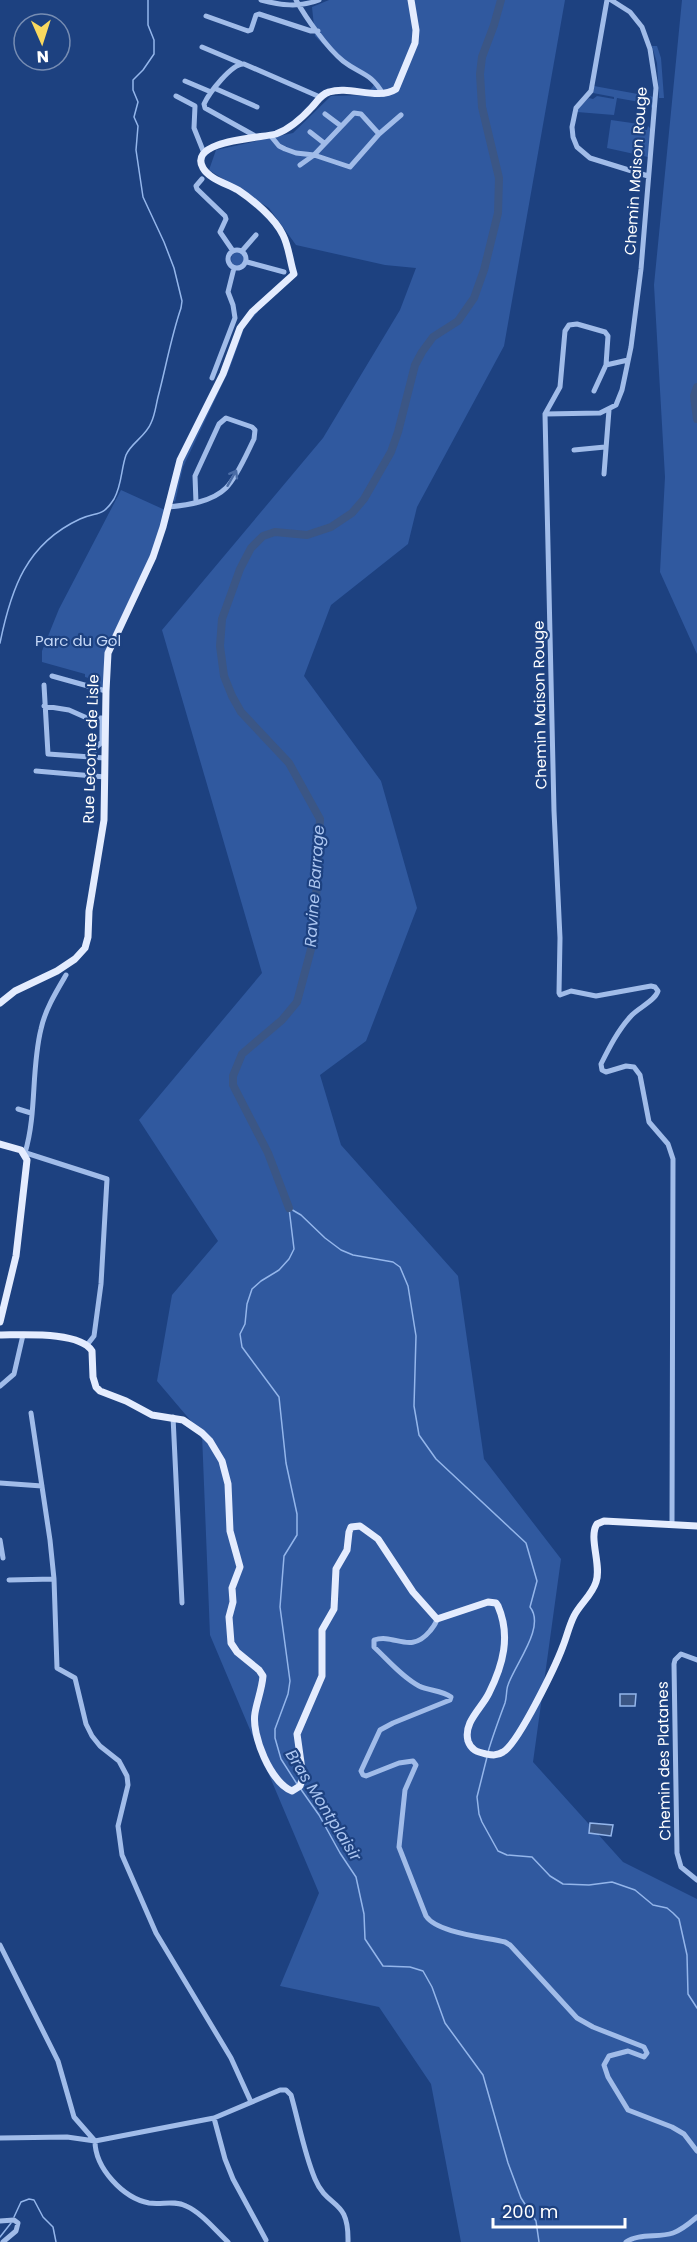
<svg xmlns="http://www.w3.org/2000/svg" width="697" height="2242" viewBox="0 0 697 2242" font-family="Poppins,sans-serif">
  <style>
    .green { fill: #30599f }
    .water { fill: #3b5685; stroke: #94b6eb; stroke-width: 1.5 }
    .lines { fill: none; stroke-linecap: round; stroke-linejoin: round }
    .stream { stroke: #94b6eb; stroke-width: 1.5 }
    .river { stroke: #3b5685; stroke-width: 8 }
    .minor { stroke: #a1bce9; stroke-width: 5 }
    .major { stroke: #e4ecfe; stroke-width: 7 }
    .oneway { stroke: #4b6ca5 }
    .labels { text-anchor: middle; stroke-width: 4.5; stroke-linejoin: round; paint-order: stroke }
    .street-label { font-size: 15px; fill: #fff; stroke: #1d4180 }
    .park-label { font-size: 15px; fill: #c5d8f7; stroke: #1d4180 }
    .water-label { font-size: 16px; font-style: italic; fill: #acc6f1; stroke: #1d4180 }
  </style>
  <rect width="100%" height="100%" fill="#1d4180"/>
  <path class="green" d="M329,0H565L504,346L417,507L408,544L331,605L304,676L381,781L417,908L366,1041L320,1075L341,1145L458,1276L484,1459L561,1559L533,1762L623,1862L697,1899V2242H461L431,2084L379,2007L280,1986L319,1893L210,1635L202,1434L157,1381L172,1295L218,1241L139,1120L262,973L162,630L323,438L400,310L416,268L385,265L296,245L269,208L209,170L216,150L293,133L331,96L366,95L377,81L338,59L315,36L312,7Z
    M682,0H697V654L660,572L665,477L654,285Z
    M657,46L661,58L664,98H659L657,63L652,46Z
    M594,86L654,97L652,107L651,108V104L617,98L614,115L577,112L580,105L589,98L593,99L597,96L614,99V97L593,93Z
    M611,120L639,124L638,129L647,130L648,126L651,129L648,157L607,148Z
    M231 259a7 7 0 1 1 14 0a7 7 0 1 1-14 0Z
    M257,310L258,312L245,326L229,370L183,467L175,502L173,500C175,489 177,478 180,468C190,436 210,407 224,376C235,353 239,329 257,310Z
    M121,490L165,510L158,537L146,566L109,643L104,688L90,684L92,679L85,677V674L42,662V651L59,609Z"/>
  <path class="water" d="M620,1694H636L635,1706H620Z
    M590,1823L613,1825L611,1836L589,1833Z"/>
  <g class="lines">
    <path class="stream" d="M0,643C11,589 26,544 80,519C97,511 102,518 114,499C122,485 121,469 126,455C131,443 146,436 151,423C155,415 156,405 158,397C166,367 171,337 181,308L182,301L174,268L164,242L143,197L136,150L138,126L134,117L138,102L133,90V80L143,70L154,54V40L148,25V0
      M289,1208L294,1249L289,1259L279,1270L261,1281L252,1289L247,1304L245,1324L240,1334L242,1347L279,1397L286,1463L297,1514V1535L284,1556L280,1607L290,1681L288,1694L275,1729V1738L281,1759L297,1784
      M289,1208L301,1215L325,1238L341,1250L353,1255L393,1262L400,1267L408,1286L416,1336L414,1406L419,1435L436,1459L526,1543L537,1581L530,1607C546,1627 515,1664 508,1685C506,1690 507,1697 505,1703C499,1719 493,1735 488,1752
      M487,1757L477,1797L479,1814L482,1822L498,1851L507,1855L532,1857L550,1876L563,1884L589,1885L612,1882L635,1890L653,1905L667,1908L673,1913L679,1919L687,1955L688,1994L697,2008
      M300,1788L319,1815L340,1853L356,1877L364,1914L365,1939L383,1966L410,1967L423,1971L432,1987L445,2023L483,2075L508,2163L521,2198L536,2221L539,2242
      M14,2217L21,2202L29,2199L34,2200L43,2217L53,2227L56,2242
      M0,2237L11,2223"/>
    <path class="river" d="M697,387L694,396L697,419
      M289,1208L268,1153L233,1085V1076L242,1054L282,1020L297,1002L314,938L320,819L289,763L241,712L232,696L224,676L220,646L222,619L240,569L251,548L263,536L275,532L307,535L331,527L352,513L364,499L391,452L398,432L415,365L422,352L433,337L458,321L474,298L484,270L498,213L499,178L482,107L480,74L482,57L494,25L501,0"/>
    <path class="minor" d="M261,0C280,5 299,8 319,0
      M296,0C306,18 327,48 343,61C361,75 370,72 383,94
      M607,0L591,91L576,108L572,127L573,137L577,147L590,158L648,176
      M206,16L248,31L251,30L256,15L259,14L311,31H318
      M202,47L240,63
      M185,81L211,92
      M214,88L257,107
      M176,96L195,106L194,128L204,153
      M325,114L341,126
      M310,132L324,143
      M270,135L279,146L285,149L296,153L314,155L350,167L379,134L401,115
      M257,137L205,108L204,104C209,93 232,63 244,64L320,97
      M300,165L314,155L354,113L361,114L379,134
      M202,179L196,186L197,189L225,216L226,219L220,232L233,251
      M228 259a9 9 0 1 1 18 0a9 9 0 1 1-18 0Z
      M242,251L256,235
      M247,262L284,272
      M628,360L606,365L608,336L605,332L577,324L569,325L565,331L560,387L545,414L554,811L560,938L559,993L560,995L571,991L596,996L651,986L655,987L658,991C655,1001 638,1008 631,1016C618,1030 609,1048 601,1064L602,1070L606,1072L626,1066L634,1067L640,1075L649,1122L668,1144L673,1159L672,1524
      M212,378L235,318L233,305L228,292L234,268
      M594,391L606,365
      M545,414L600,413L616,405L622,390L631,347L641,269L656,88L650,49L642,27L630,12L611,0
      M574,450L605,447
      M604,474L609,410
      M169,507C187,505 212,502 226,488C237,477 247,453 254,439L255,430L252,427L226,418L219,424L195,476L196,503
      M52,676L106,691
      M44,685L48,754L105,758
      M44,706L69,710L87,718H102V742L94,749V758
      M36,771L105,777
      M18,1109L31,1113
      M23,1152L107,1179L101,1284L94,1336L87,1345
      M25,1153C37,1113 31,1069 41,1029C45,1010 56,992 66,975
      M0,1386L14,1374L23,1335
      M31,1413L50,1540L54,1579L57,1668L75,1678L86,1724L92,1736L100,1746L119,1761L127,1776L128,1785L118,1826L122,1855L156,1933L231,2058L251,2102
      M173,1417L182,1603
      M0,1483L42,1486
      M0,1540L3,1558
      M9,1580L54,1579
      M437,1619C436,1624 433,1627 430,1631C410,1655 395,1633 374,1640V1647C388,1660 402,1677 419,1686C429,1691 442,1690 451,1697L450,1700L393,1723L380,1730L361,1771L363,1775L366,1776L399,1763L413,1761L416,1765L405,1790L399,1847L426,1916C437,1933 485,1937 505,1942L510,1945L577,2018L593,2027L644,2047L647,2053L644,2057L628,2051L609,2056L604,2065L608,2077L628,2110L672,2127L684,2134L697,2151
      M697,1660L681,1654L675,1660L674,1664L677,1853L681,1867L697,1880
      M0,1945L58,2061L74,2117L95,2141L214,2118L280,2090H286L291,2095C299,2123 304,2153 315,2179C328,2210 349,2197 348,2242
      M214,2118L225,2159L233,2179L266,2240
      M0,2138L67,2137L95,2141C95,2168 123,2198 149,2203C162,2205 174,2200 186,2206C202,2213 215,2230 228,2242
      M0,2221L14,2220L18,2223L16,2231L3,2242
      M626,2242C639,2233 658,2238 673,2233C682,2230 690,2223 697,2217"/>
    <path class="major" d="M0,1003L15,991L57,971L75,959L85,948L88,937L89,911L104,820L106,691L108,653L153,557L163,527L180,460L223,374L240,328L252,312L294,274C290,262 289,247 283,235C275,218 253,200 238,190C228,184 209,179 203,168C187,140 262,138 276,134C290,129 302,118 312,107C318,101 321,94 329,92C350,85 377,101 396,89L415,43L416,30L411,0
      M0,1144L21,1150L27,1160L16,1256L0,1322
      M0,1335C22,1335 80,1331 92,1351L93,1377L96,1387L100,1391L126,1401L152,1415L183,1420L202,1433L210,1441L222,1461L228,1484L230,1531L240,1567L232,1588L233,1602L229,1617L231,1643L237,1652L259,1670L263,1676C262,1689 257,1701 255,1713C251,1735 271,1783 292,1791L300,1786L303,1777L297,1734L322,1676V1630L334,1609L336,1569L347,1550L349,1532L351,1527L360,1526L378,1539L413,1592L437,1619L488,1602L496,1603L498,1606C511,1636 503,1665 489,1693C482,1708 463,1722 468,1741C471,1750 477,1752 486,1754C492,1755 497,1756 503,1752C518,1744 556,1665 563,1646C567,1636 569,1626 574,1616C580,1604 592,1595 596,1582C602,1566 588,1537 597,1524L604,1521L697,1526"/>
  </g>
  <defs><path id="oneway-shaft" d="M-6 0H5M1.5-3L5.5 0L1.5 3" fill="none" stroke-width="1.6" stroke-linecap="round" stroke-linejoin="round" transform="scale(1.5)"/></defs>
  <use class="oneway" href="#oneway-shaft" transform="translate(232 478) rotate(-60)"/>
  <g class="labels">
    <g class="street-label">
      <text transform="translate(636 171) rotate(-86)" y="5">Chemin Maison Rouge</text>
      <text transform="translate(540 705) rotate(-91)" y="5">Chemin Maison Rouge</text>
      <text transform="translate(91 749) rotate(-88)" y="5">Rue Leconte de Lisle</text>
      <text transform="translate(664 1761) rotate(-91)" y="5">Chemin des Platanes</text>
    </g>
    <g class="park-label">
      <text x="78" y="646">Parc du Gol</text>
    </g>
    <g class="water-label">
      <text transform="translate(314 886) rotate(-86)" y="6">Ravine Barrage</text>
      <text transform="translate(324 1805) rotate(58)" y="6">Bras Montplaisir</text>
    </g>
  </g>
  <g transform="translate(42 42) rotate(177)"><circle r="28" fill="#1d4180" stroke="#778db3" stroke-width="1.5"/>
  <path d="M0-4.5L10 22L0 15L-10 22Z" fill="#f9d85f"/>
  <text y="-9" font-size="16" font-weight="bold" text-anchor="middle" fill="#ffffff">N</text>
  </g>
  <path d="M493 2218v9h132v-9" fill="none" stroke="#ffffff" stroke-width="3"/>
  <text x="502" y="2218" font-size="18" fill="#ffffff" stroke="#1d4180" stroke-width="4.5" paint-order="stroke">200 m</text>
</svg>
